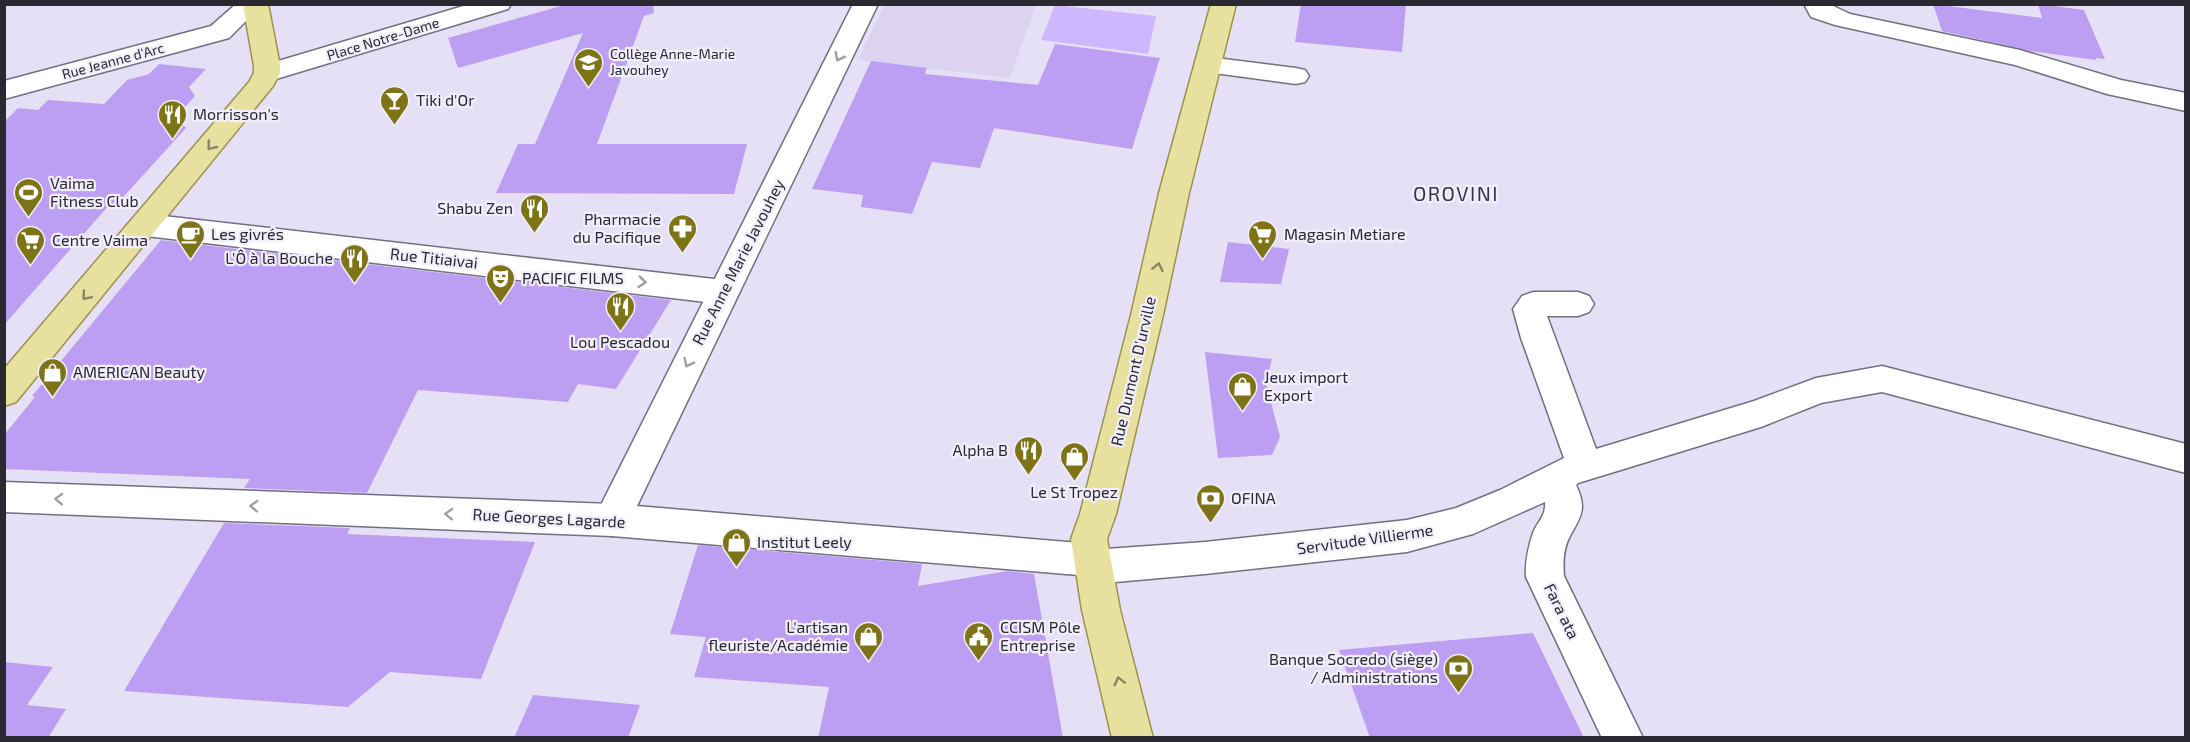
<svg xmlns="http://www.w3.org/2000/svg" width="2190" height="742" viewBox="0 0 2190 742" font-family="'Exo 2',sans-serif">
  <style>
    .built { fill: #dcd3f0 }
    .water { fill: #ceb7fc }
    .building { fill: #bc9ef3 }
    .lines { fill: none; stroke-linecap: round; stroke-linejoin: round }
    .minor-casing { stroke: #746e81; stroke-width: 3 }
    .tertiary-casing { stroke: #746e81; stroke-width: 3 }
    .primary-casing { stroke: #9a924e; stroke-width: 3 }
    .minor { fill: #fff; fill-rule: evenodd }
    .tertiary { fill: #fff; fill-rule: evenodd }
    .primary { fill: #e7e09e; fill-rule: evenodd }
    .oneway { stroke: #9f9ea2 }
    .oneway2 { stroke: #888467 }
    .labels { text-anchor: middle; stroke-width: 4.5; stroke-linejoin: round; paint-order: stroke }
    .far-street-label { font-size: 14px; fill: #2a2830; stroke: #f2eefc }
    .far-poi-label { font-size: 14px; fill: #2a2830; stroke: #f2eefc; text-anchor: start }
    .poi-label { font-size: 16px; fill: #2a2830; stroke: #f2eefc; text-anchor: start }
    .street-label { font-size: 16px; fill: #2a2830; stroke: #f2eefc }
    .quarter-label { font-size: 20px; letter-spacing: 1.5px; fill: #393445; stroke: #f2eefc }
  </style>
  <rect width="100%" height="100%" fill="#e6e0f6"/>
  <path class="built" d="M884,5H1036L1010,78L858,60Z"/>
  <path class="water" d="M1055,5L1156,16L1148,54L1041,40Z"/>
  <path class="building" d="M568,4H653L654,13L644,16L597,144H747L734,194L496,193L518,144H535L583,33L458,68L448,38Z
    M1301,4H1406L1402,52L1295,42Z
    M1933,4L2042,18L2038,4L2084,10L2105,59L2096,58V60L2030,51L1942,31Z
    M1055,44L1160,58L1132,149L994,128L980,168L932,162L912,214L861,207L863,195L812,189L871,61L927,68L925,74L1038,85Z
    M159,64L206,69L189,87L195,96L177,116L186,128L116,205L110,204L4,325V122L18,108L38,110L48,100L104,104L127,80L149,74Z
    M161,240L671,300L616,389L578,384L568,402L418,390L367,493L244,488L250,479L4,469V435L35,397L32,396Z
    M1228,242L1289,249L1281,284L1220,282Z
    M1205,352L1272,359L1266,383L1280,437L1272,455L1218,458Z
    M224,523L350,528L347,534L535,542L481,679L390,672L348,707L124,691Z
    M698,545L922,564L918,586L1008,571L1034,574L1063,738H818L829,687L694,677L706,637L670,634Z
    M1533,633L1584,738H1370L1339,650Z
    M4,662L53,667L27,705L66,709L48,738H4Z
    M533,695L640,705L628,738H514Z"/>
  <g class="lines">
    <defs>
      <path id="minor" d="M236,4H263L229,38L4,99V81L211,26Z
        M470,4H511L508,9L276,79L267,81L258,79L254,73L258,67Z
        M1804,4H1829L1850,14L2020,50L2121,80L2186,93V111L2107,94L2015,65L1835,25L1811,17Z
        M1208,57L1296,68L1305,70L1309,76L1305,82L1296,84L1199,71L1195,65L1199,59Z
        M146,214L723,280L734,284L739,292L734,300L723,304L146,236L135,233L131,225L135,217Z
        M1533,292H1578L1589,296L1594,304L1589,312L1578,316H1547L1596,449L1754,401L1816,378L1882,366L2186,444V473L1882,392L1821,403L1761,427L1578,483L1576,485C1588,510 1580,517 1569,538C1563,550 1563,564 1564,576L1643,738H1602L1526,577C1525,562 1528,548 1533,533C1538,520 1546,517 1545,502L1473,534L1407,552L1205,574L1093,584L1080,579L1078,575L612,536L4,512V482L612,504L1092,544L1106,549L1205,542L1407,520L1456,508L1500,490L1564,458L1521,338L1513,309L1522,296Z"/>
      <path id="tertiary" d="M853,4H878L625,531L612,536L599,531L594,520L599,509Z"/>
      <path id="primary" d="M243,4H268L280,66V73L273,86L16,402L4,406V369L249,82L254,73V66Z
        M1211,4H1236L1189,193L1163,315L1116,514L1107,539L1120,610L1153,738H1112L1082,610L1071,539L1080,514L1131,315L1159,193Z"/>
    </defs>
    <use href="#minor" class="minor-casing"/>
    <use href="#tertiary" class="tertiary-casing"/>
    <use href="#primary" class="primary-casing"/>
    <use href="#minor" class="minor"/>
    <use href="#tertiary" class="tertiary"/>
    <use href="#primary" class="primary"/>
  </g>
  <defs><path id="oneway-chevron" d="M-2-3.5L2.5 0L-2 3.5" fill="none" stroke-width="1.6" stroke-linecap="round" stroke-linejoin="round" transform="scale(1.5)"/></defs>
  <g class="oneway">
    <use href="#oneway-chevron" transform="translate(839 57) rotate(117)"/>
    <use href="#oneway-chevron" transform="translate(642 282) rotate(6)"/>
    <use href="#oneway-chevron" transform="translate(688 363) rotate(116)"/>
    <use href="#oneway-chevron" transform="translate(59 499) rotate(-178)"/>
    <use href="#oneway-chevron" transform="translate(254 506) rotate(-178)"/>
    <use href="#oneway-chevron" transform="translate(449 514) rotate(-178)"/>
  </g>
  <g class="oneway2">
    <use href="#oneway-chevron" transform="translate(211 146) rotate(129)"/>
    <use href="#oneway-chevron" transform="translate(1158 267) rotate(-78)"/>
    <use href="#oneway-chevron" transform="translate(86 296) rotate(130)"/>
    <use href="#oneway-chevron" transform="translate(1119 681) rotate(-104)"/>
  </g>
  <defs>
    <symbol id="school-pin" viewBox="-11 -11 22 30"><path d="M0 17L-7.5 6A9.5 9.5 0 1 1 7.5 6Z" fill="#7e7417" stroke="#f2eefc"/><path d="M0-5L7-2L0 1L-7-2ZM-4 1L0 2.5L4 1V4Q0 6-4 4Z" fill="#fff"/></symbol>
    <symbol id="bar-pin" viewBox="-11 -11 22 30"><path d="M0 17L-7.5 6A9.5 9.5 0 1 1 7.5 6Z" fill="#7e7417" stroke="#f2eefc"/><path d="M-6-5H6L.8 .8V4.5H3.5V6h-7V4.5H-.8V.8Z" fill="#fff"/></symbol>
    <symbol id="restaurant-pin" viewBox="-11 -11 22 30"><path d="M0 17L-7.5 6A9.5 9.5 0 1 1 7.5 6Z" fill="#7e7417" stroke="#f2eefc"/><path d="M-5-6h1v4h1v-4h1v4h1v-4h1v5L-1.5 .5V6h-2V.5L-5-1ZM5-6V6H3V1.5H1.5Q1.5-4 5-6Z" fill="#fff"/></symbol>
    <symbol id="stadium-pin" viewBox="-11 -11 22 30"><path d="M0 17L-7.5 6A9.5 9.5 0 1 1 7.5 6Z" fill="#7e7417" stroke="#f2eefc"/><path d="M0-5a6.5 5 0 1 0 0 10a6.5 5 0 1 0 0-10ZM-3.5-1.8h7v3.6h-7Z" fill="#fff"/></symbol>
    <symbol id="pharmacy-pin" viewBox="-11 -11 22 30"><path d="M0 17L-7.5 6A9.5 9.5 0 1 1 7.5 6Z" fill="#7e7417" stroke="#f2eefc"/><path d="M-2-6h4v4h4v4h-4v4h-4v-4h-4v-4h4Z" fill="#fff"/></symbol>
    <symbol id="cafe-pin" viewBox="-11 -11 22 30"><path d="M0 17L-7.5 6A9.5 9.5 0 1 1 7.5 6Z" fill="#7e7417" stroke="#f2eefc"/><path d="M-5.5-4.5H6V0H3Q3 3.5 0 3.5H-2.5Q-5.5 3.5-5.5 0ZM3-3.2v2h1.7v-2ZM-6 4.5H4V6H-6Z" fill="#fff"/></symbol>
    <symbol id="supermarket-pin" viewBox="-11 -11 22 30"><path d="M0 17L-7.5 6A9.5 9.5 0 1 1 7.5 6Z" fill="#7e7417" stroke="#f2eefc"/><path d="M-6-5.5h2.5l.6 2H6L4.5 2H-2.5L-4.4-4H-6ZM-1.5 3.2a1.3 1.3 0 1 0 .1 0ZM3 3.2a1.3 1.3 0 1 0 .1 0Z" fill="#fff"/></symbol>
    <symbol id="theatre-pin" viewBox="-11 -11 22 30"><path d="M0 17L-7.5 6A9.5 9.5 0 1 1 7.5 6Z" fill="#7e7417" stroke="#f2eefc"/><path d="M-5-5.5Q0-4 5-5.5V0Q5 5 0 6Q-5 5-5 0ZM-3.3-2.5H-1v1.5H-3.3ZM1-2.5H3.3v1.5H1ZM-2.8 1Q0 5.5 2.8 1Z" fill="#fff"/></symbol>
    <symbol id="shop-pin" viewBox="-11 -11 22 30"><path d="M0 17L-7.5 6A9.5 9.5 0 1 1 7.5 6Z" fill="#7e7417" stroke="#f2eefc"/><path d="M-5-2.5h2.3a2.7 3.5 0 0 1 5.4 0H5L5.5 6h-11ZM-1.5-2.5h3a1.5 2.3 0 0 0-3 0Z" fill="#fff"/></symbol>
    <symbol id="bank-pin" viewBox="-11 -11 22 30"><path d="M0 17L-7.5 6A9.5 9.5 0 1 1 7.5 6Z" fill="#7e7417" stroke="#f2eefc"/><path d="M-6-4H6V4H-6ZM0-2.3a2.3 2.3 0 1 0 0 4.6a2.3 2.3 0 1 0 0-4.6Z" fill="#fff"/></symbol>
    <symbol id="civic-pin" viewBox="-11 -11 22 30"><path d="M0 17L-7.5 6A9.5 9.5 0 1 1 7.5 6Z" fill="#7e7417" stroke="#f2eefc"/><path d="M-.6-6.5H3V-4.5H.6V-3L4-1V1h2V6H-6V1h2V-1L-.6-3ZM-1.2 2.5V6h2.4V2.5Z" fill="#fff"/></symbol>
  </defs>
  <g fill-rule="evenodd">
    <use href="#school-pin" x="572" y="46" width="33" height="45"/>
    <use href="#bar-pin" x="378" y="84" width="33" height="45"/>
    <use href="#restaurant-pin" x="156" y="98" width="33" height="45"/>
    <use href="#stadium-pin" x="12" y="176" width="33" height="45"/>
    <use href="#restaurant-pin" x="518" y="192" width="33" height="45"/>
    <use href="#pharmacy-pin" x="666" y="212" width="33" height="45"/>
    <use href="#cafe-pin" x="174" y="218" width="33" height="45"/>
    <use href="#supermarket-pin" x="1246" y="218" width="33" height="45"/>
    <use href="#supermarket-pin" x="14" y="224" width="33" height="45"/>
    <use href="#restaurant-pin" x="338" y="242" width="33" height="45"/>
    <use href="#theatre-pin" x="484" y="262" width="33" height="45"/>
    <use href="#restaurant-pin" x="604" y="290" width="33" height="45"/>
    <use href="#shop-pin" x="36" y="356" width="33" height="45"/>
    <use href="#shop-pin" x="1226" y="370" width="33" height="45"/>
    <use href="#restaurant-pin" x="1012" y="434" width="33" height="45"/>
    <use href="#shop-pin" x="1058" y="440" width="33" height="45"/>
    <use href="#bank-pin" x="1194" y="482" width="33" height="45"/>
    <use href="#shop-pin" x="720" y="526" width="33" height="45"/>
    <use href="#shop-pin" x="852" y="620" width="33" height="45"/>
    <use href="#civic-pin" x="962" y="620" width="33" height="45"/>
    <use href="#bank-pin" x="1442" y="652" width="33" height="45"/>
  </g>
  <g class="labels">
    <g class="far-street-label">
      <text transform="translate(383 39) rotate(-17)" y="5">Place Notre-Dame</text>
      <text transform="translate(113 61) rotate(-15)" y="5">Rue Jeanne d'Arc</text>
    </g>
    <g class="far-poi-label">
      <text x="610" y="59">Collège Anne-Marie<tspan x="610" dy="16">Javouhey</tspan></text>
    </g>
    <g class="poi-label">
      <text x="416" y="106">Tiki d'Or</text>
      <text x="193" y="120">Morrisson's</text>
      <text x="50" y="189">Vaima<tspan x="50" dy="18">Fitness Club</tspan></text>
      <text x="513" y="214" text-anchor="end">Shabu Zen</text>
      <text x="661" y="225" text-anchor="end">Pharmacie<tspan x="661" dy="18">du Pacifique</tspan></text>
      <text x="211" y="240">Les givrés</text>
      <text x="1284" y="240">Magasin Metiare</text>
      <text x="52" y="246">Centre Vaima</text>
      <text x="333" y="264" text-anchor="end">L'Ô à la Bouche</text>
      <text x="522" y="284">PACIFIC FILMS</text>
      <text x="620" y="348" text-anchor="middle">Lou Pescadou</text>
      <text x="73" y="378">AMERICAN Beauty</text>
      <text x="1264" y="383">Jeux import<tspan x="1264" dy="18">Export</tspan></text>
      <text x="1008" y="456" text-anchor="end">Alpha B</text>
      <text x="1074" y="498" text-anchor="middle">Le St Tropez</text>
      <text x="1231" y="504">OFINA</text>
      <text x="757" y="548">Institut Leely</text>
      <text x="848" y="633" text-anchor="end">L'artisan<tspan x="848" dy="18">fleuriste/Académie</tspan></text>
      <text x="1000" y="633">CCISM Pôle<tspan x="1000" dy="18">Entreprise</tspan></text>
      <text x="1438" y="665" text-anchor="end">Banque Socredo (siège)<tspan x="1438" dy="18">/ Administrations</tspan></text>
    </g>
    <g class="street-label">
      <text transform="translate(434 258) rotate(6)" y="6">Rue Titiaivai</text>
      <text transform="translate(738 262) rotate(-63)" y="6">Rue Anne Marie Javouhey</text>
      <text transform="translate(1133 371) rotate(-77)" y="6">Rue Dumont D'urville</text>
      <text transform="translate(549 518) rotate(3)" y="6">Rue Georges Lagarde</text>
      <text transform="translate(1365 539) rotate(-8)" y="6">Servitude Villierme</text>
      <text transform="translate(1562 611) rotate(64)" y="6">Fara ata</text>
    </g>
    <g class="quarter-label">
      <text x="1456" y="201">OROVINI</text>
    </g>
  </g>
  <rect width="2190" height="742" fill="none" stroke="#2a2830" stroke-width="12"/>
</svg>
